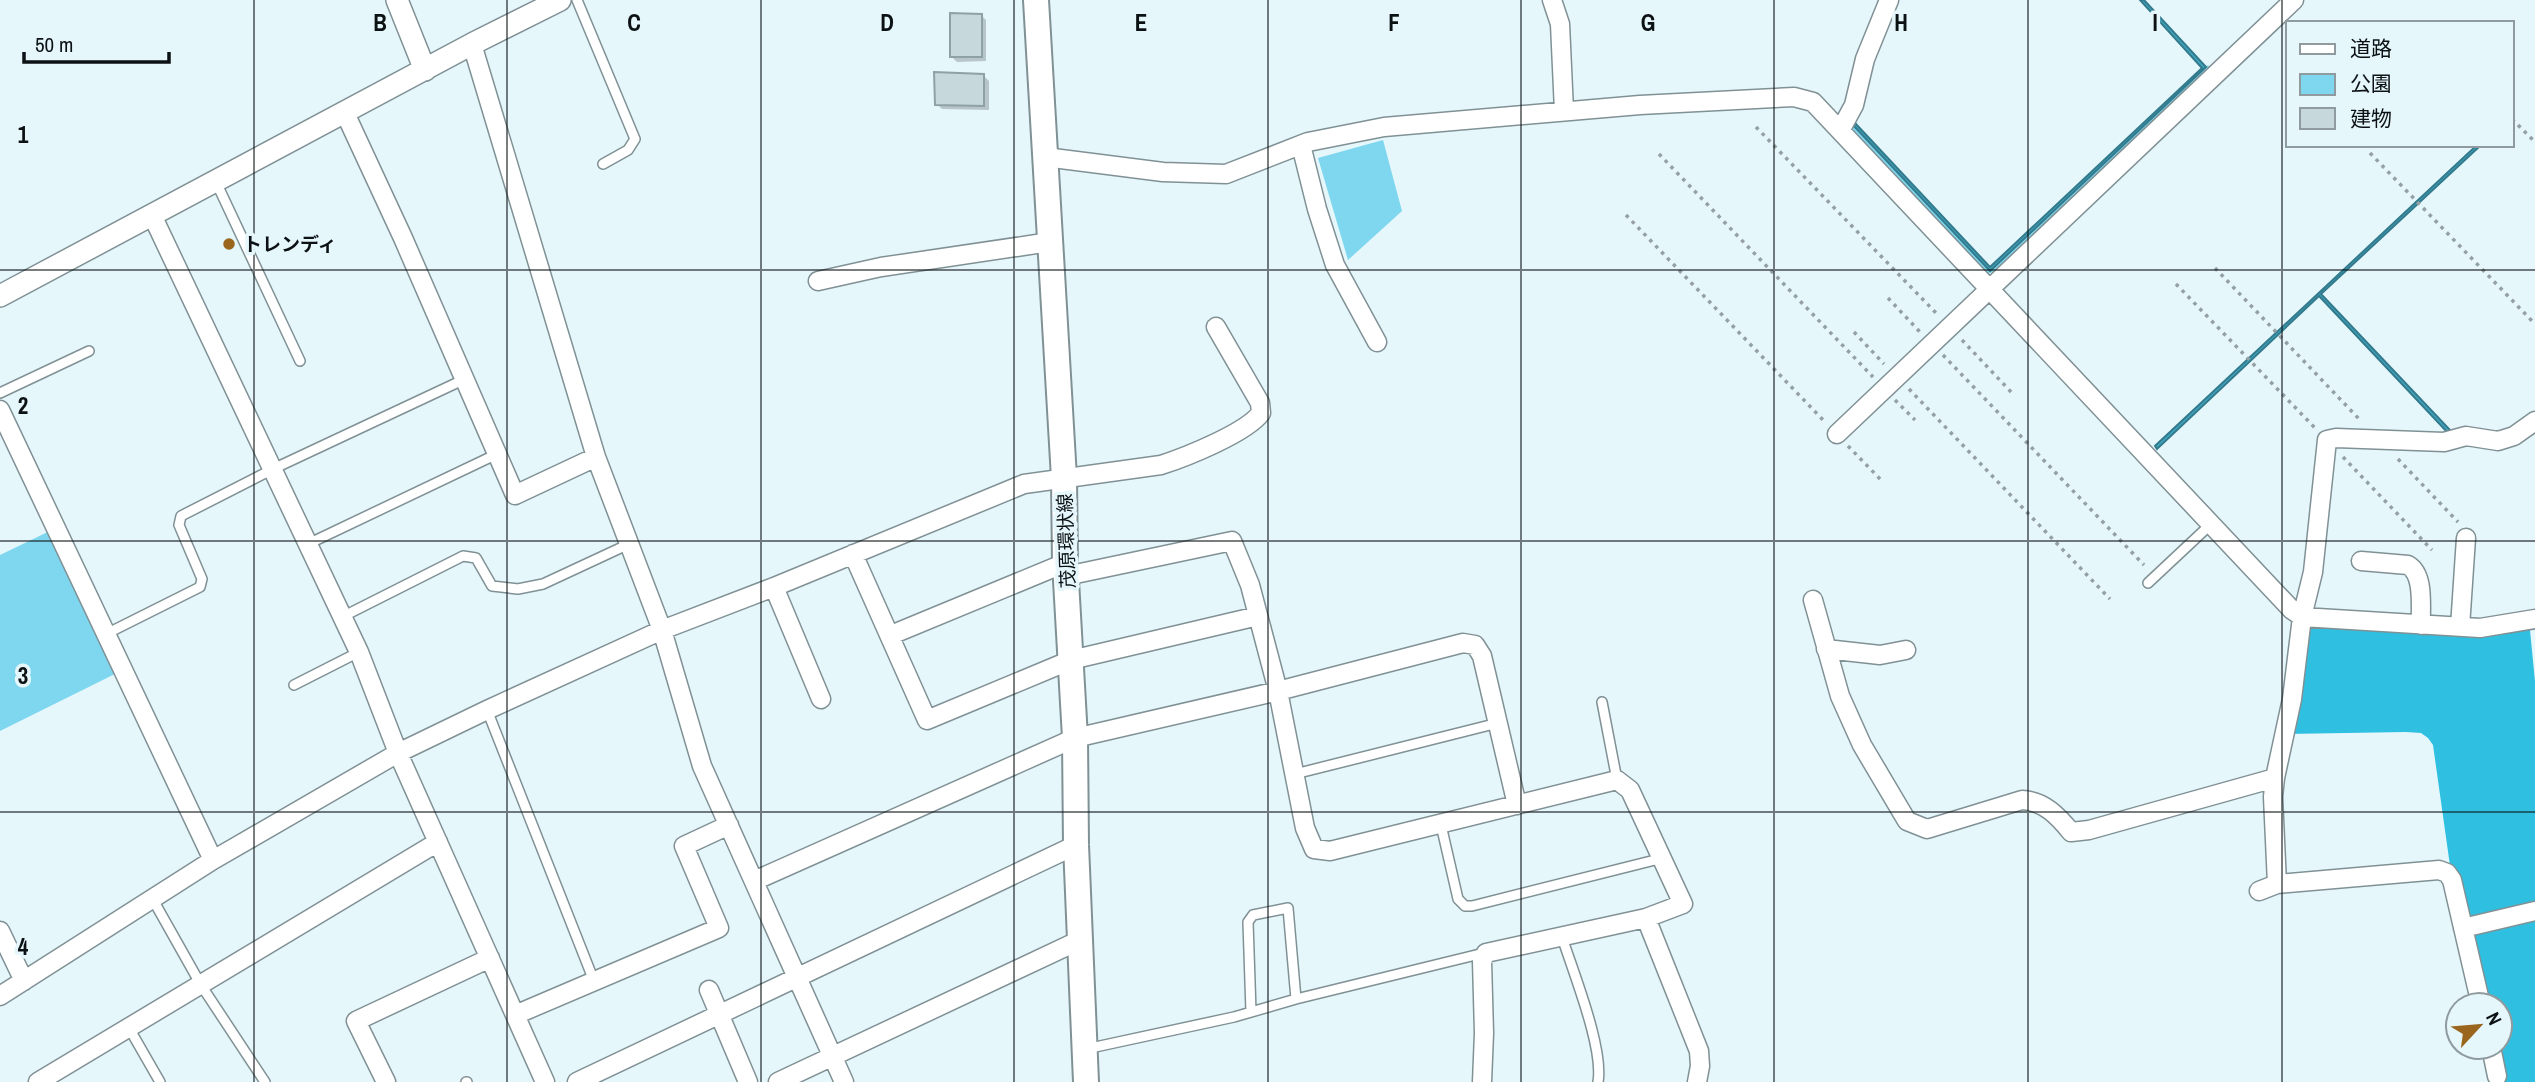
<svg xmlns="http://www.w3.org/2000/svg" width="2535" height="1082" viewBox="0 0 2535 1082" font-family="'Archivo Narrow','Noto Sans JP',sans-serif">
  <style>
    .green { fill: #7ed7ef }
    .forest { fill: #2fc0e1 }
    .water { fill: #42a7c0; stroke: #327a8c; stroke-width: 2 }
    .shadow { fill: #0003 }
    .building { fill: #c7d8dd; stroke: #90a1a5; stroke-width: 2 }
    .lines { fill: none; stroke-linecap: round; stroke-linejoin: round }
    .service-casing { stroke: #809195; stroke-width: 12 }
    .minor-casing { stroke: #809195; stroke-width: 21 }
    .tertiary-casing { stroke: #809195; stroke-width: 24 }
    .secondary-casing { stroke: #809195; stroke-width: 28 }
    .path { stroke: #94a0a4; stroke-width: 3.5; stroke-dasharray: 3.5 5; stroke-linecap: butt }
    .service { stroke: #fff; stroke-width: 9 }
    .minor { stroke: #fff; stroke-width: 18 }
    .tertiary { stroke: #fff; stroke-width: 21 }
    .secondary { stroke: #fff; stroke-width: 24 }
    .grid { fill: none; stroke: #0c1214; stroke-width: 2; stroke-opacity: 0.55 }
    .poi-dot { fill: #9a661d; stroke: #e6f7fc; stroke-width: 2.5 }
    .labels { text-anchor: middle; stroke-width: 7; stroke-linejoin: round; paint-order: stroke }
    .poi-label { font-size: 19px; font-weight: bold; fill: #0c1214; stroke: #e6f7fc; text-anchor: start }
    .street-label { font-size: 19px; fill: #0c1214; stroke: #e6f7fc }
    .grid-label { font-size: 23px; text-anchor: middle; font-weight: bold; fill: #0c1214; stroke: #e6f7fc; stroke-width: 7; stroke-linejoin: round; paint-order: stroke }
  </style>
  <rect width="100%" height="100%" fill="#e6f7fc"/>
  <path class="green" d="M2208,65L2212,70L1997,271L1986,274L1847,126L1852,119L1855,123L1853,125L1990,271Z
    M1383,140L1402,211L1348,260L1318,158Z
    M56,528L123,670L0,731V555Z"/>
  <path class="forest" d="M2302,617L2421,625L2529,620L2535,681V1082H2501L2491,1047H2500V1005H2481L2452,880L2433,745L2428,738L2421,733L2406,732L2284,734Z"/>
  <path class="water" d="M2140,0H2144L2206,67L1990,271L1853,125L1855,123L1990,267L2202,68Z
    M2477,145H2481L2321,294L2451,431L2448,433L2319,296L2157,449L2155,446Z"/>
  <path class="shadow" d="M981,15L986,20V61L957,62L952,57Z
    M984,76L989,81V110L942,109L937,104Z"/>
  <path class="building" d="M950,13L982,14V57H950Z
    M934,72L984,74V106L935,105Z"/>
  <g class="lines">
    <defs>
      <path id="service" d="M577,0L635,139L628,150L603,164
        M216,182L300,361
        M0,393L89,351
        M308,544L497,454
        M2148,583L2211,524
        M342,617L463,556L476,558L492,586L518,589L543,584L629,544
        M106,634L200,587L202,579L179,525L181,516L273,469L465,379
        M294,685L359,652
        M1602,702L1617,780
        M487,710L594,981
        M1295,774L1498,723
        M1441,825L1458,899L1465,906H1472L1663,858
        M152,898L201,985L265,1082
        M1562,937C1573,972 1604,1048 1598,1082
        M1251,1012L1248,922L1253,915L1288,908L1296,999
        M129,1028L160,1082
        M1086,1049L1234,1017L1296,999L1484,953
        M466,1082H467"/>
      <path id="minor" d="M1552,0L1560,24L1564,111
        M472,44L596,457L662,630L702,766L844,1082
        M345,113L403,238L515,495L596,457
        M1841,129L1854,105L1865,59L1889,0
        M1301,145L1317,209L1335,265L1377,342
        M1045,157L1163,172L1226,174L1308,142L1384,127L1640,105L1794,97L1813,102L2292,610L2302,617L2480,628L2535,619
        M152,215L359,652L398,753L545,1082
        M818,281L881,267L1050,242
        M0,410L213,860
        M1837,434L2294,0
        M853,554L927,720L1071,660L1258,616
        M2361,561L2408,565C2425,575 2420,607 2421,625
        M1066,576L1232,541L1250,585L1278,691L1305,828L1314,849L1330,851L1617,780L1630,790L1683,904L1646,918
        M774,587L821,699
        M1813,600L1840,696L1862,745L1907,821L1927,829L2022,800C2044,801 2058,816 2071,832L2089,830L2275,778
        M2460,627L2466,538
        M891,635L1065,563
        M1826,649L1880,655L1906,650
        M754,881L1075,738L1278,691L1463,643L1475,645L1482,656L1517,805
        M2277,884L2273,797L2275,778L2292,699L2302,617L2313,572L2327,440L2336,438L2444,442L2466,436L2498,441L2514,436L2535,421
        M2259,891L2277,884L2439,870L2447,873L2452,880L2481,1005
        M2463,928L2535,911
        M0,931L24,981
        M709,990L748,1082
        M0,996L213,860L398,753L487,710L662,630L774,587L1024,484L1161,465C1186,457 1246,433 1261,413L1260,403L1216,327
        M515,1015L719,928L684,846L729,825
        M2491,1047L2497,1076
        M38,1082L438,842
        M386,1082L356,1021L490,958
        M577,1082L1076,845
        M778,1082L1080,940
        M1482,1082L1484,1033L1482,961L1486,953L1646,918L1699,1051L1700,1066L1697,1082"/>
      <path id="tertiary" d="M397,0L425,70
        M0,296L472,44L560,0"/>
      <path id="secondary" d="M1036,0L1064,478L1065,563L1075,738L1076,845L1086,1082"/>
    </defs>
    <use href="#service" class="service-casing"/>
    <use href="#minor" class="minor-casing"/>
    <use href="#tertiary" class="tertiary-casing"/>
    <use href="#secondary" class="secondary-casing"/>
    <path class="path" d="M2512,119L2535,142
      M1756,127L1937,314
      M2370,153L2535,324
      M1659,154L1873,377
      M1626,215L1826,423
      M2215,268L2361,421
      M2176,284L2316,429
      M1888,298L1920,332
      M1854,332L1884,364
      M1962,340L2012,393
      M1943,355L2144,565
      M1909,389L2110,599
      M1895,400L1915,420
      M1848,446L1882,481
      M2343,457L2432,550
      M2398,459L2458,522"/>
    <use href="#service" class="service"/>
    <use href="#minor" class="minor"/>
    <use href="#tertiary" class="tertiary"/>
    <use href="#secondary" class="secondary"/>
  </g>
  <path class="grid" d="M254,0V1082M507,0V1082M761,0V1082M1014,0V1082M1268,0V1082M1521,0V1082M1774,0V1082M2028,0V1082M2282,0V1082M0,270H2535M0,541H2535M0,812H2535"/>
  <circle class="poi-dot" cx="229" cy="244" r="7"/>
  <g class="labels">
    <g class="poi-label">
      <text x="243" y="251">トレンディ</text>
    </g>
    <g class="street-label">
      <text transform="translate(1066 541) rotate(-92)" y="7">茂原環状線</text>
    </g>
  </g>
  <g class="grid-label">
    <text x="380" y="31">B</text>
    <text x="634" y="31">C</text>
    <text x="887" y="31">D</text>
    <text x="1141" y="31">E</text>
    <text x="1394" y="31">F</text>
    <text x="1648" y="31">G</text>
    <text x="1901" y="31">H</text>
    <text x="2155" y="31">I</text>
    <text x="23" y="143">1</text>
    <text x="23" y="414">2</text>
    <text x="23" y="684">3</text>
    <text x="23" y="955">4</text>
  </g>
  <rect x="2286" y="21" width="228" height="126" fill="#e6f7fc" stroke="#8f9b9f" stroke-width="2"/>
  <rect x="2300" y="44" width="35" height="10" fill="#ffffff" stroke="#8f9b9f" stroke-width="2"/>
  <text x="2350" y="56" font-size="21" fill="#0c1214">道路</text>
  <rect x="2300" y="74" width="35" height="21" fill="#7ed7ef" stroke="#8f9b9f" stroke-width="2"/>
  <text x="2350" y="91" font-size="21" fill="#0c1214">公園</text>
  <rect x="2300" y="108" width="35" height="21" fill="#c7d8dd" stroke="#8f9b9f" stroke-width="2"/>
  <text x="2350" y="126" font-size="21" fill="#0c1214">建物</text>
  <g transform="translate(2479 1026) rotate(64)"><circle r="33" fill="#e6f7fc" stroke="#8f9b9f" stroke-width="2"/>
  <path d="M0-5L12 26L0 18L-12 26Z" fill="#9a661d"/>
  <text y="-10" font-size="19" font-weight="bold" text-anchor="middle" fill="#0c1214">N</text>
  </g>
  <path d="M24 52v10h145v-10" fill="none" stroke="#0c1214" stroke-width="3.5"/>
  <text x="35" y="52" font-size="21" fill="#0c1214" stroke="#e6f7fc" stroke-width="5" paint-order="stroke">50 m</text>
</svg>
